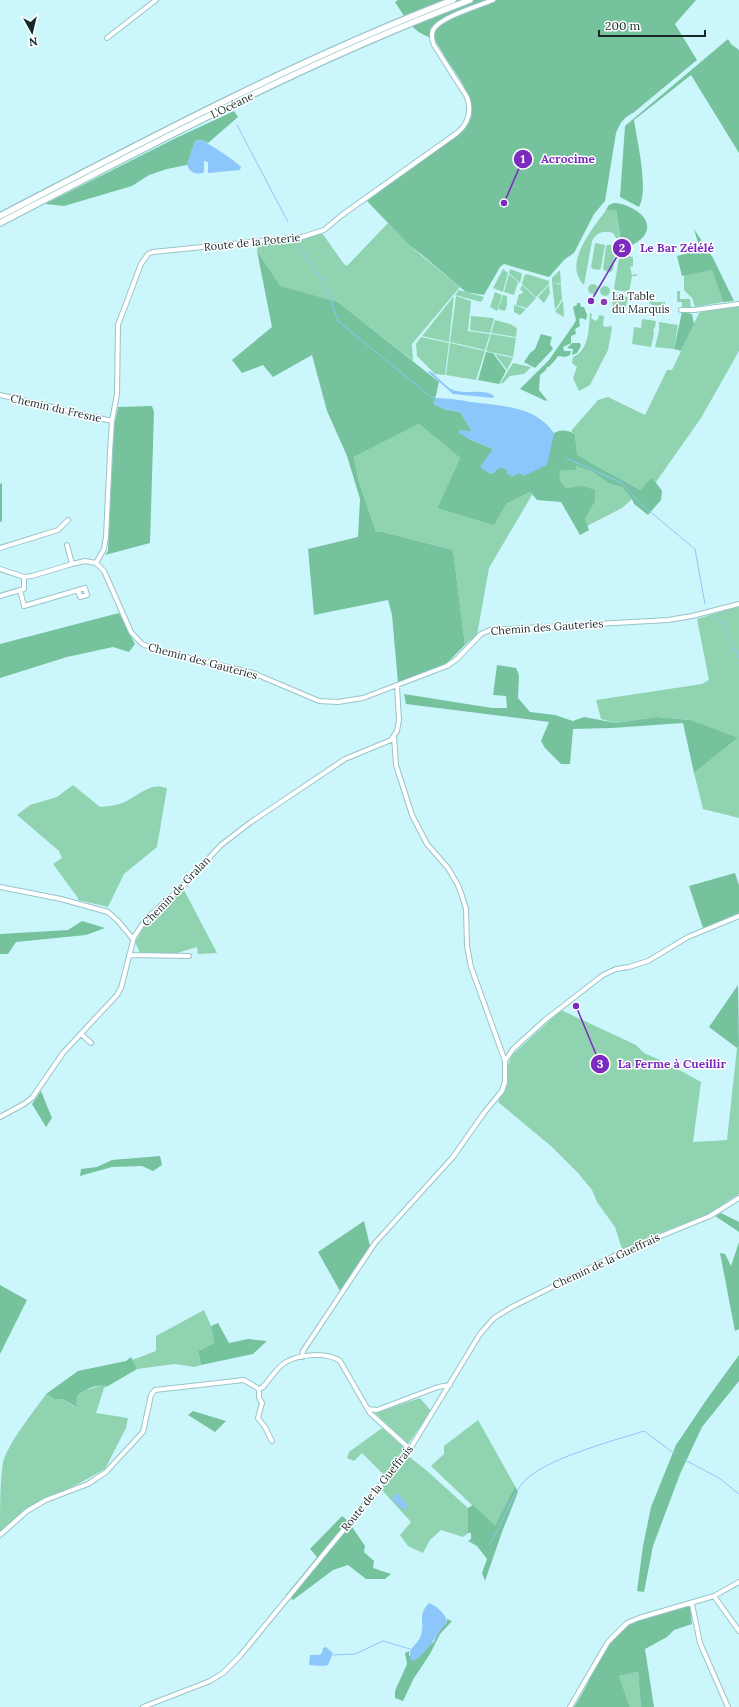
<svg xmlns="http://www.w3.org/2000/svg" width="739" height="1707" viewBox="0 0 739 1707" font-family="Lora,serif">
  <style>
    .green { fill: #90d3b1 }
    .forest { fill: #75c29c }
    .water { fill: #8dc6fa }
    .lines { fill: none; stroke-linecap: round; stroke-linejoin: round }
    .stream { stroke: #8dc6fa; stroke-width: 1 }
    .minor-casing { stroke: #99c4c9; stroke-width: 6 }
    .highway-casing { stroke: #99c4c9; stroke-width: 8 }
    .minor { stroke: #fff; stroke-width: 4 }
    .highway { stroke: #fff; stroke-width: 5.5 }
    .poi-dot { fill: #8841b3; stroke: #fff; stroke-width: 1.5 }
    .labels { text-anchor: middle; stroke-width: 3; stroke-linejoin: round; paint-order: stroke }
    .street-label { font-size: 11px; fill: #17282a; stroke: #fff }
    .poi-label { font-size: 11px; fill: #17282a; stroke: #fff; text-anchor: start }
    .leader { fill: none; stroke: #7b2cbf; stroke-width: 1.5 }
    .callout-dot { fill: #7b2cbf; stroke: #fff; stroke-width: 1.5 }
    .mark-label { font-size: 12px; text-anchor: middle; font-weight: bold; fill: #fff }
    .callout-label { font-size: 12px; text-anchor: middle; font-weight: bold; fill: #7b2cbf; stroke: #fff; stroke-width: 3; stroke-linejoin: round; paint-order: stroke }
  </style>
  <rect width="100%" height="100%" fill="#cbf7fc"/>
  <path class="green" d="M606,210H616L621,246L613,233C604,230 597,232 592,241L584,285C562,263 593,229 606,210Z
    M388,223L410,246L460,287L412,344L413,361L338,302L280,287L257,251L258,244L303,239L322,233L344,264L347,266Z
    M596,243L605,245L601,268L599,270L593,269L591,267L595,244Z
    M608,245H615L616,247L613,270L611,272L605,271L603,269L606,246Z
    M623,251L627,256L633,257V266L630,267L632,275L636,274L637,276H632L629,292L615,290L614,288L620,252Z
    M503,269L508,273L503,292L493,288Z
    M510,269L521,273L522,275L520,283L509,273Z
    M560,270L561,284L552,282V278Z
    M712,270L723,302L695,307L692,298L684,290V275Z
    M509,274L518,282L514,295L504,292Z
    M527,274L549,281V284L536,297L522,284L524,276Z
    M552,282L561,285L562,299L555,310Z
    M588 289a5 5 0 1 1 10 0a5 5 0 1 1-10 0Z
    M522,285L536,298L527,308L516,305L519,294H522L523,291L520,290Z
    M549,285L550,293L544,303L538,297Z
    M600 291a5 5 0 1 1 10 0a5 5 0 1 1-10 0Z
    M459,290L484,297L481,302L455,295Z
    M677,291H680V299H690L691,307L682,308V302H677Z
    M495,292L502,295L497,311L490,307Z
    M503,295L507,296V305L505,311L498,309Z
    M615,295L628,297L625,312L617,311L613,308L612,297Z
    M454,296L449,342L422,336Z
    M456,296L471,301L468,331L490,334L485,350L450,342Z
    M651,299L653,300V302H665V304C661,309 652,307 649,302Z
    M563,300L564,317L555,312Z
    M514,305L526,309L520,315L514,312Z
    M739,305V351L701,418L656,482L652,477L640,490C619,477 597,468 577,454L575,434L571,431L598,400L608,397L645,415L667,370H672L699,313L707,309Z
    M590,313L592,314L591,318L595,321L598,319L599,315L604,316L603,326L606,327L611,326L612,328L608,350L590,385L579,391L573,378L577,367L572,363L573,357C589,351 589,327 590,313Z
    M471,316L493,318L494,319L490,333L470,330Z
    M642,319L656,321L655,327L653,330L654,334L651,347L632,344L634,327L641,328Z
    M495,320L510,324L517,328L516,337L491,333Z
    M659,322L678,325L674,349L655,347L659,331Z
    M491,334L516,338L513,357L486,351Z
    M421,337L449,343L445,375L435,374L417,356L416,344Z
    M450,343L485,351L476,380L446,375Z
    M495,354L513,358L507,370Z
    M513,363L531,367L524,374L510,376L503,383L500,384Z
    M419,424L460,458L437,508L448,510L506,504L530,492L532,495L489,568L477,635L465,645L453,550L379,531L376,532L359,482L354,457Z
    M576,466L593,472L608,483L622,487L632,499L622,508L587,526L585,519L595,502L583,487L566,488L560,480L558,471L575,470Z
    M739,606V818L703,809L694,773L737,739L691,720L656,717L616,723L601,719L596,700L702,684L709,680L697,619Z
    M73,785L100,807C106,806 113,806 119,804C136,799 148,781 167,788L157,847L124,874L108,907L78,900V898L53,864L62,858L59,851L17,815L30,805L57,797Z
    M183,888L217,953L198,954L197,947L177,953H140L135,942L147,922Z
    M561,1010L636,1045L644,1053L667,1063L701,1082L693,1142L727,1140L737,1048L739,1045V1194L707,1215L657,1234L622,1249L615,1227L597,1202L592,1190L578,1173L552,1147L498,1102L508,1083V1065L512,1055Z
    M204,1310L211,1326L214,1343L198,1351L201,1365L194,1367L175,1364L137,1369L132,1360L156,1351V1336Z
    M103,1385L108,1386L104,1388L96,1413L128,1418L126,1428L105,1469L78,1484L25,1510L0,1532C0,1511 0,1482 3,1462C10,1440 33,1413 46,1394L54,1399H63L75,1407L77,1396L85,1390Z
    M420,1398L431,1411L408,1444L375,1413Z
    M478,1420L515,1486L495,1527L431,1466L444,1454V1446Z
    M382,1428L405,1448L385,1476L362,1453L354,1461L347,1458L349,1452Z
    M407,1455L426,1470L468,1508V1533L463,1537L441,1530L430,1540L423,1553L408,1546L400,1535L411,1522L381,1489Z
    M638,1672L641,1707H630L619,1676Z"/>
  <path class="forest" d="M398,0H696L675,24L697,60L633,113C624,117 620,123 616,133L605,201L594,214L574,253L565,259L549,277L504,264L500,267L484,295L466,292L421,254L410,246L367,201L462,131C486,111 459,78 447,60C443,54 439,45 434,40C428,36 420,34 415,29C407,22 401,11 395,2Z
    M728,39L731,44L739,50V153L691,75L634,120C637,141 649,189 639,207L620,197L625,126Z
    M234,111L238,117L208,143L201,140L195,141L187,165L167,169L149,175L132,186L64,206L45,204L176,138Z
    M614,203C628,203 657,218 644,236C638,243 630,246 622,249L616,210H606L609,205Z
    M694,229L713,258L734,301L723,302L712,270L682,276L677,256L700,250Z
    M257,251L280,286L338,302L439,382L434,404L444,409L460,412L472,431L469,439L493,449L481,467L493,473L498,468H503L507,470L551,443L554,433C561,429 568,430 575,434L577,454C597,468 619,477 640,490L652,477L662,491L661,500L648,515L634,504L632,499L622,487L608,483L593,472L576,466V470L559,471L560,480L566,488L583,486L595,490V502L585,519L589,530L580,535L561,502L537,500L530,492L506,504L494,525L437,508L460,458L419,424L354,457L359,482L376,532L379,531L453,550L465,645L447,663L398,683L392,615L388,600L314,615L308,549L358,537L360,499L347,456L327,411L312,355L273,377L263,365L242,373L232,360L272,327Z
    M577,303H580L581,307H584L587,315L586,320L582,318L579,319L580,326L575,329L576,334L571,336V343L563,347L564,351H571L570,355L565,357L558,356C555,361 552,363 549,367H547L546,370L540,375L539,390L547,400L546,401L520,389L549,360L574,324L576,320L573,307L577,305Z
    M682,312L692,314L694,324L681,351L674,349Z
    M541,334L552,337L550,344L553,349L535,368L524,362L530,353L535,349Z
    M572,343H580L581,346L577,353L572,355L573,349L567,348Z
    M486,352L493,353L506,371L499,384L478,380Z
    M152,406L154,412L150,543L105,555L108,551L114,427L118,407Z
    M2,483V521L0,522V484Z
    M119,613L135,644L129,652L113,647L67,657L0,678V644Z
    M497,665L516,668L519,675L518,698L530,712L555,715L573,721L584,717L616,723L656,717L691,720L738,738L694,773L683,723L612,728L573,729L570,764H561L545,748L541,741L549,722L406,704L404,694L492,708H507L506,696L493,695Z
    M735,873L739,885V913L703,928L689,886Z
    M82,921L105,928L86,935L16,942L8,954H0V934L68,930Z
    M738,985L739,1045L737,1048L709,1027Z
    M41,1091L52,1118L46,1127L32,1104Z
    M160,1156L162,1165L153,1171L142,1166L112,1167L80,1176L81,1169L97,1167L112,1160Z
    M721,1213L739,1222V1232L715,1216Z
    M364,1221L370,1246L340,1291L318,1252Z
    M739,1242V1329L735,1331L720,1253L725,1254L731,1266Z
    M0,1285L27,1300L0,1354Z
    M218,1323L229,1343L248,1339L267,1341L253,1354L201,1365L198,1351L214,1343L211,1326Z
    M739,1355V1381L702,1427L680,1474L653,1546L644,1592L637,1591L643,1546L651,1507L676,1445L707,1399Z
    M131,1357L137,1369L108,1386C96,1384 85,1389 77,1396L76,1407L63,1399H54L46,1394L78,1371L126,1361Z
    M193,1411L226,1421L215,1432L188,1415Z
    M515,1486L518,1492L502,1532L485,1581L482,1573L487,1559L477,1546L468,1541L471,1539V1533H468V1508L473,1505L495,1526Z
    M342,1516L348,1521L365,1546L364,1552L374,1561L373,1568L391,1574L385,1579H366L348,1565L333,1570L293,1600L286,1595L317,1557L310,1549Z
    M685,1607H690L692,1624L674,1630L667,1637L645,1649L654,1707H641L638,1672L619,1676L630,1707H574C594,1679 602,1635 637,1621C652,1615 669,1612 685,1607Z
    M447,1619L452,1621L440,1634L430,1654L414,1678L403,1701L395,1698V1691L407,1664L405,1653L409,1651V1656L434,1642L438,1632L447,1622Z"/>
  <path class="water" d="M201,140C208,143 236,161 241,167L240,170L208,173V162L204,161V172C196,176 190,172 187,165L195,141Z
    M430,371C437,376 444,385 451,389C464,396 482,387 494,396L493,398L453,394L428,372Z
    M435,398C450,398 464,401 479,403C506,406 537,408 554,433L547,465L524,476L519,473L512,477L507,474V470C499,465 497,471 490,474L480,467L493,449L469,439L459,433V430L472,431L460,412L444,409L434,404Z
    M398,1494L407,1505L406,1509H402L392,1499L394,1495Z
    M429,1603C437,1606 446,1614 447,1622C436,1635 429,1651 414,1661L411,1660C406,1647 418,1646 421,1635C425,1621 417,1616 429,1603Z
    M326,1647L333,1653L328,1665L323,1666L309,1665L310,1655H319L322,1653L323,1648Z"/>
  <g class="lines">
    <path class="stream" d="M237,125L288,222
      M300,246L328,291L338,321L431,397L436,398
      M566,458L622,483L642,505L695,549L705,604
      M714,616L723,624L739,658
      M683,1459L719,1478L739,1494
      M489,1544C503,1525 508,1503 521,1485C539,1460 613,1441 644,1431L675,1454
      M333,1655L355,1654L383,1641L410,1649"/>
    <defs>
      <path id="minor" d="M107,38L156,0
        M681,310H694L739,304
        M0,395L112,421
        M67,545L72,564
        M0,548L58,530L68,520
        M96,563L104,549L106,537L110,452L112,421L117,394L118,325L141,264L148,254L153,252L302,237L324,230L342,215L457,133C469,123 472,111 467,97L434,45C432,40 431,35 433,30C440,17 479,6 493,0
        M0,569L24,577L32,576L72,564L85,561L96,563L104,571L131,632L142,644L161,651L253,673L319,701L338,702L363,698L447,666L457,659L481,634L490,630L668,620L692,616L739,604
        M20,590L24,606L85,588L87,595L80,597L78,590
        M0,596L24,589V577
        M0,887L61,899L108,912L118,921L133,939
        M129,955L189,956
        M81,1034L91,1043
        M505,1061L513,1049L545,1020L603,975L616,969L629,967L648,961L688,937L739,916
        M0,1117L24,1104L32,1098L63,1053L117,995L121,988L134,937L146,919L185,884L221,845L251,822L345,759L391,740L397,731L399,720L397,686
        M302,1357L303,1351L375,1243L453,1157L484,1113L502,1091L505,1082V1061L471,967L467,946L466,909L462,896L458,885L448,868L427,844L412,815L396,765L394,737
        M259,1389V1398L262,1403L258,1418L265,1427L272,1441
        M368,1409L377,1410L438,1387L450,1385
        M0,1535L27,1511L46,1500L88,1484L106,1472L143,1432L151,1395L155,1390L244,1380L259,1389L263,1387C270,1379 277,1367 286,1362C300,1354 327,1352 340,1361L370,1413L410,1449
        M714,1596L739,1631
        M692,1604L700,1643L728,1707
        M143,1707L210,1681L223,1673L240,1656L410,1449L480,1334L494,1318L512,1307L624,1251L710,1216L739,1198
        M570,1707L608,1642L627,1623L639,1618L714,1596L739,1582"/>
      <path id="highway" d="M0,216C148,139 297,60 453,0
        M0,223C154,143 308,61 470,0"/>
    </defs>
    <use href="#minor" class="minor-casing"/>
    <use href="#highway" class="highway-casing"/>
    <use href="#minor" class="minor"/>
    <use href="#highway" class="highway"/>
  </g>
  <circle class="poi-dot" cx="604" cy="302" r="4"/>
  <g class="labels">
    <g class="street-label">
      <text transform="translate(232 105) rotate(-26)" y="4">L’Océane</text>
      <text transform="translate(252 242) rotate(-6)" y="4">Route de la Poterie</text>
      <text transform="translate(56 408) rotate(13)" y="4">Chemin du Fresne</text>
      <text transform="translate(547 627) rotate(-4)" y="4">Chemin des Gauteries</text>
      <text transform="translate(203 661) rotate(15)" y="4">Chemin des Gauteries</text>
      <text transform="translate(176 891) rotate(-46)" y="4">Chemin de Gralan</text>
      <text transform="translate(606 1261) rotate(-25)" y="4">Chemin de la Gueffrais</text>
      <text transform="translate(377 1488) rotate(-51)" y="4">Route de la Gueffrais</text>
    </g>
    <g class="poi-label">
      <text x="612" y="300">La Table<tspan x="612" dy="13">du Marquis</tspan></text>
    </g>
  </g>
  <path class="leader" d="M504 203L523 159M591 301L622 248M576 1006L600 1064"/>
  <g class="callout-dot">
    <circle cx="504" cy="203" r="4"/>
    <circle cx="591" cy="301" r="4"/>
    <circle cx="576" cy="1006" r="4"/>
    <circle cx="523" cy="159" r="10"/>
    <circle cx="622" cy="248" r="10"/>
    <circle cx="600" cy="1064" r="10"/>
  </g>
  <g class="mark-label">
    <text x="523" y="163">1</text>
    <text x="622" y="252">2</text>
    <text x="600" y="1068">3</text>
  </g>
  <g class="callout-label">
    <text x="568" y="163">Acrocime</text>
    <text x="677" y="252">Le Bar Zélélé</text>
    <text x="672" y="1068">La Ferme à Cueillir</text>
  </g>
  <g transform="translate(32 32) rotate(172)" stroke="#ffffff" stroke-width="3" paint-order="stroke">
  <path d="M0-3L7 15L0 10L-7 15Z" fill="#17282a"/>
  <text y="-6" font-size="11" font-weight="bold" text-anchor="middle" fill="#17282a">N</text>
  </g>
  <path d="M599 30v6h106v-6" fill="none" stroke="#17282a" stroke-width="2"/>
  <text x="605" y="30" font-size="12" fill="#17282a" stroke="#ffffff" stroke-width="3" paint-order="stroke">200 m</text>
</svg>
